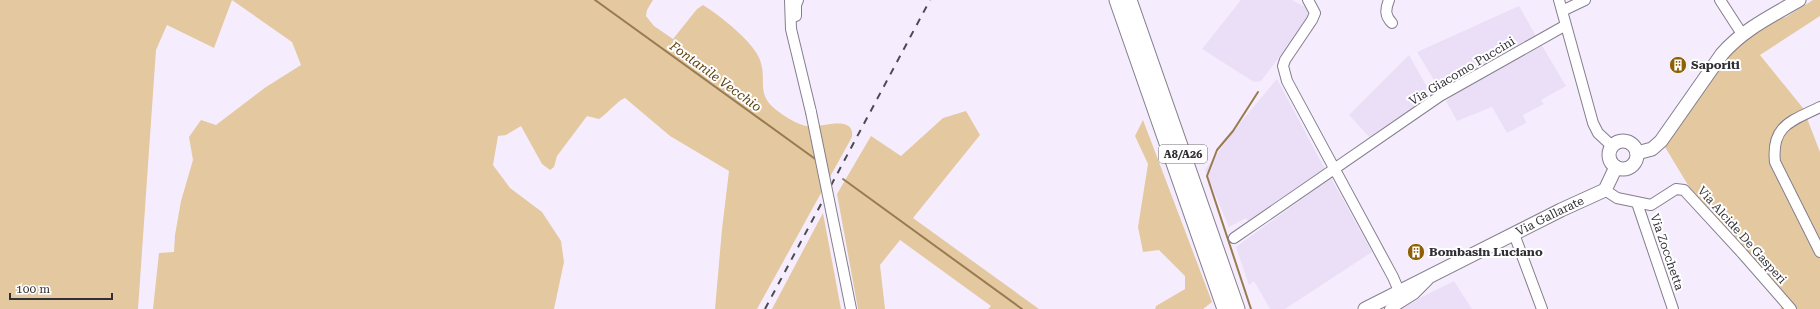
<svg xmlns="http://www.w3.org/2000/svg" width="1820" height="309" viewBox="0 0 1820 309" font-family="'Roboto Serif',serif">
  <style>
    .built { fill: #eadff7 }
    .green { fill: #e4c89f }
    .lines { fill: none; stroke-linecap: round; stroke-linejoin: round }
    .stream { stroke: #9a7b51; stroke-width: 2 }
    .minor-casing { stroke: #857e8d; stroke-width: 12 }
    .major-casing { stroke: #857e8d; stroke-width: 15 }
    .highway-casing { stroke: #857e8d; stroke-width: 17 }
    .minor { stroke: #fff; stroke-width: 10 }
    .major { stroke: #fff; stroke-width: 13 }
    .highway { stroke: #fff; stroke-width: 15 }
    .rail { stroke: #4d4a52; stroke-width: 2; stroke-dasharray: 7 7; stroke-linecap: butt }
    .minor-bridge-casing { stroke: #857e8d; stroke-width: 12; stroke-linecap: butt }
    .minor-bridge { stroke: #fff; stroke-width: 10 }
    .labels { text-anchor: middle; stroke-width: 4; stroke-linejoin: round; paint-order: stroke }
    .shield { fill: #fff; stroke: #706e72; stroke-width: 1 }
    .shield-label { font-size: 11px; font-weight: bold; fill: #323036 }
    .poi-label { font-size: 12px; font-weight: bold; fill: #323036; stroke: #fff; text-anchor: start }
    .street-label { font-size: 12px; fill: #323036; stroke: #fff }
    .water-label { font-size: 13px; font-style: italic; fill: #5f410f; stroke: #fff }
  </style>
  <rect width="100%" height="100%" fill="#f5edfe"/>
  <path class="built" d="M1241,0H1292L1305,7L1309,16L1307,21L1261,81L1254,82L1202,49Z
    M1519,6L1536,36L1522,44L1521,47L1516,49H1513L1502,55L1503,57L1440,90L1417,52Z
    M1541,44L1566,86L1541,100L1544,104L1523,115L1526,123L1507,133L1492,107L1457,121L1446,101L1454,94Z
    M1409,55L1432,96L1372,140L1349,115Z
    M1277,79L1327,173L1280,199L1249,222L1246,218L1229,227L1205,170L1240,123Z
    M1331,178L1372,252L1285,309H1270L1254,281L1249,285L1236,247Z
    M1454,281L1472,309H1398Z"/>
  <path class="green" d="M0,0H653L647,10L646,16L654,26L673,39L697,9L703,5C718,14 755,43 760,60C768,82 754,94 779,112C787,118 797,124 806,126C819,129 855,113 852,137L757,309H715L722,229L729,171L670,136L625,98C617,101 607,114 599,119L587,116L557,156L554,167L550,170L542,164L521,126L506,135L498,136L493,165L510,188L542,212L561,241L564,262L554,309H153L159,253L174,252L175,235L181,201L193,160L189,137L201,120L216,125L266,87L301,65L292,42L232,0L214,48L167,25L156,50L138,309H0Z
    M1813,0H1820V16L1760,55L1803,108L1820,152V309H1780L1789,300L1691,190L1665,147L1669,136L1711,74L1760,25L1786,17Z
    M966,111L980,135L913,218L1039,309H988L991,306L900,240L880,265L885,309H858L837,194L871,136L901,156L943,118Z
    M1143,120L1212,302L1203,309H1155L1156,306L1185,289V276L1159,250L1143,252L1138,227L1148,164L1135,136Z
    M823,213L841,309H772Z"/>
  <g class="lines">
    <path class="stream" d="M595,0L818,161
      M843,179L1022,309
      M1251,309L1207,176L1217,150L1233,131L1258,92"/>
    <defs>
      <path id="minor" d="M790,0L791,29L811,112
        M1308,0L1315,13L1312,20L1285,60L1283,66L1287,81L1393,277L1399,291
        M1389,0C1385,10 1385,16 1392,23
        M1559,0L1593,123L1598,133L1612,146
        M1720,0L1742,34
        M1562,11L1585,0
        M796,16V5L798,0
        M1820,107C1792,121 1771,125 1775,162L1820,252
        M1605,190L1617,198L1651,205L1676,189L1684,190L1742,253L1791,309
        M1637,203L1673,309
        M1514,234L1542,309
        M1234,238L1440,96L1566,25
        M843,269L851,309
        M1390,309L1414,294L1428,280"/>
      <g id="major">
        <circle cx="1623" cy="155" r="14"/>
        <path d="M1637,153L1652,149L1661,141L1722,54C1744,29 1770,17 1799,0"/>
        <path id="s1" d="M1365,309L1561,210L1605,190L1616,167"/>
      </g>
      <path id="highway" d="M1117,0L1225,309
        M1129,0L1237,309"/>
    </defs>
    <use href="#minor" class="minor-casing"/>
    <use href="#major" class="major-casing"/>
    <use href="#highway" class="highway-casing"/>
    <use href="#minor" class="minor"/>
    <use href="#major" class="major"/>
    <use href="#highway" class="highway"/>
    <path class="rail" d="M765,309L930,0"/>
    <defs>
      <path id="minor-bridge" d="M811,112L843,269"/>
    </defs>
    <use href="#minor-bridge" class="minor-bridge-casing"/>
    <use href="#minor-bridge" class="minor-bridge"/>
  </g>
  <defs>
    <symbol id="building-disc" viewBox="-11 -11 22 22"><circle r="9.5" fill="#8d6007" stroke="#fff"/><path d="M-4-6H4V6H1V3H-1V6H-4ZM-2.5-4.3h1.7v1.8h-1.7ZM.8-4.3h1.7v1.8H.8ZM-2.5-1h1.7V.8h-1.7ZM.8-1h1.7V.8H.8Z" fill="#fff"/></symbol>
  </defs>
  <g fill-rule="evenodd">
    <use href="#building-disc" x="1668" y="55" width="20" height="20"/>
    <use href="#building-disc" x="1406" y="242" width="20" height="20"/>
  </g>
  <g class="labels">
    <rect class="shield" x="1159" y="145" width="48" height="18" rx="3"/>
    <g class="shield-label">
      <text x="1183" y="158">A8/A26</text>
    </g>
    <g class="poi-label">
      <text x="1691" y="69">Saporiti</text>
      <text x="1429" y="256">Bombasin Luciano</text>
    </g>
    <g class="street-label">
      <text transform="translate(1462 71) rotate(-31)" y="4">Via Giacomo Puccini</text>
      <text dy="4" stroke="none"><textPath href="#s1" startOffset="207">Via Gallarate</textPath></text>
      <text transform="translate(1742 235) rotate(48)" y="4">Via Alcide De Gasperi</text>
      <text transform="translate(1667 252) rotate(71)" y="4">Via Zocchetta</text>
    </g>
    <g class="water-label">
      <text transform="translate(716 76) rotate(36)" y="5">Fontanile Vecchio</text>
    </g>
  </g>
  <path d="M10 293v6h102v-6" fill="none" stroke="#323036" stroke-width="2"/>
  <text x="16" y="293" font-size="12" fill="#323036" stroke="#ffffff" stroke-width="3" paint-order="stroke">100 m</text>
</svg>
